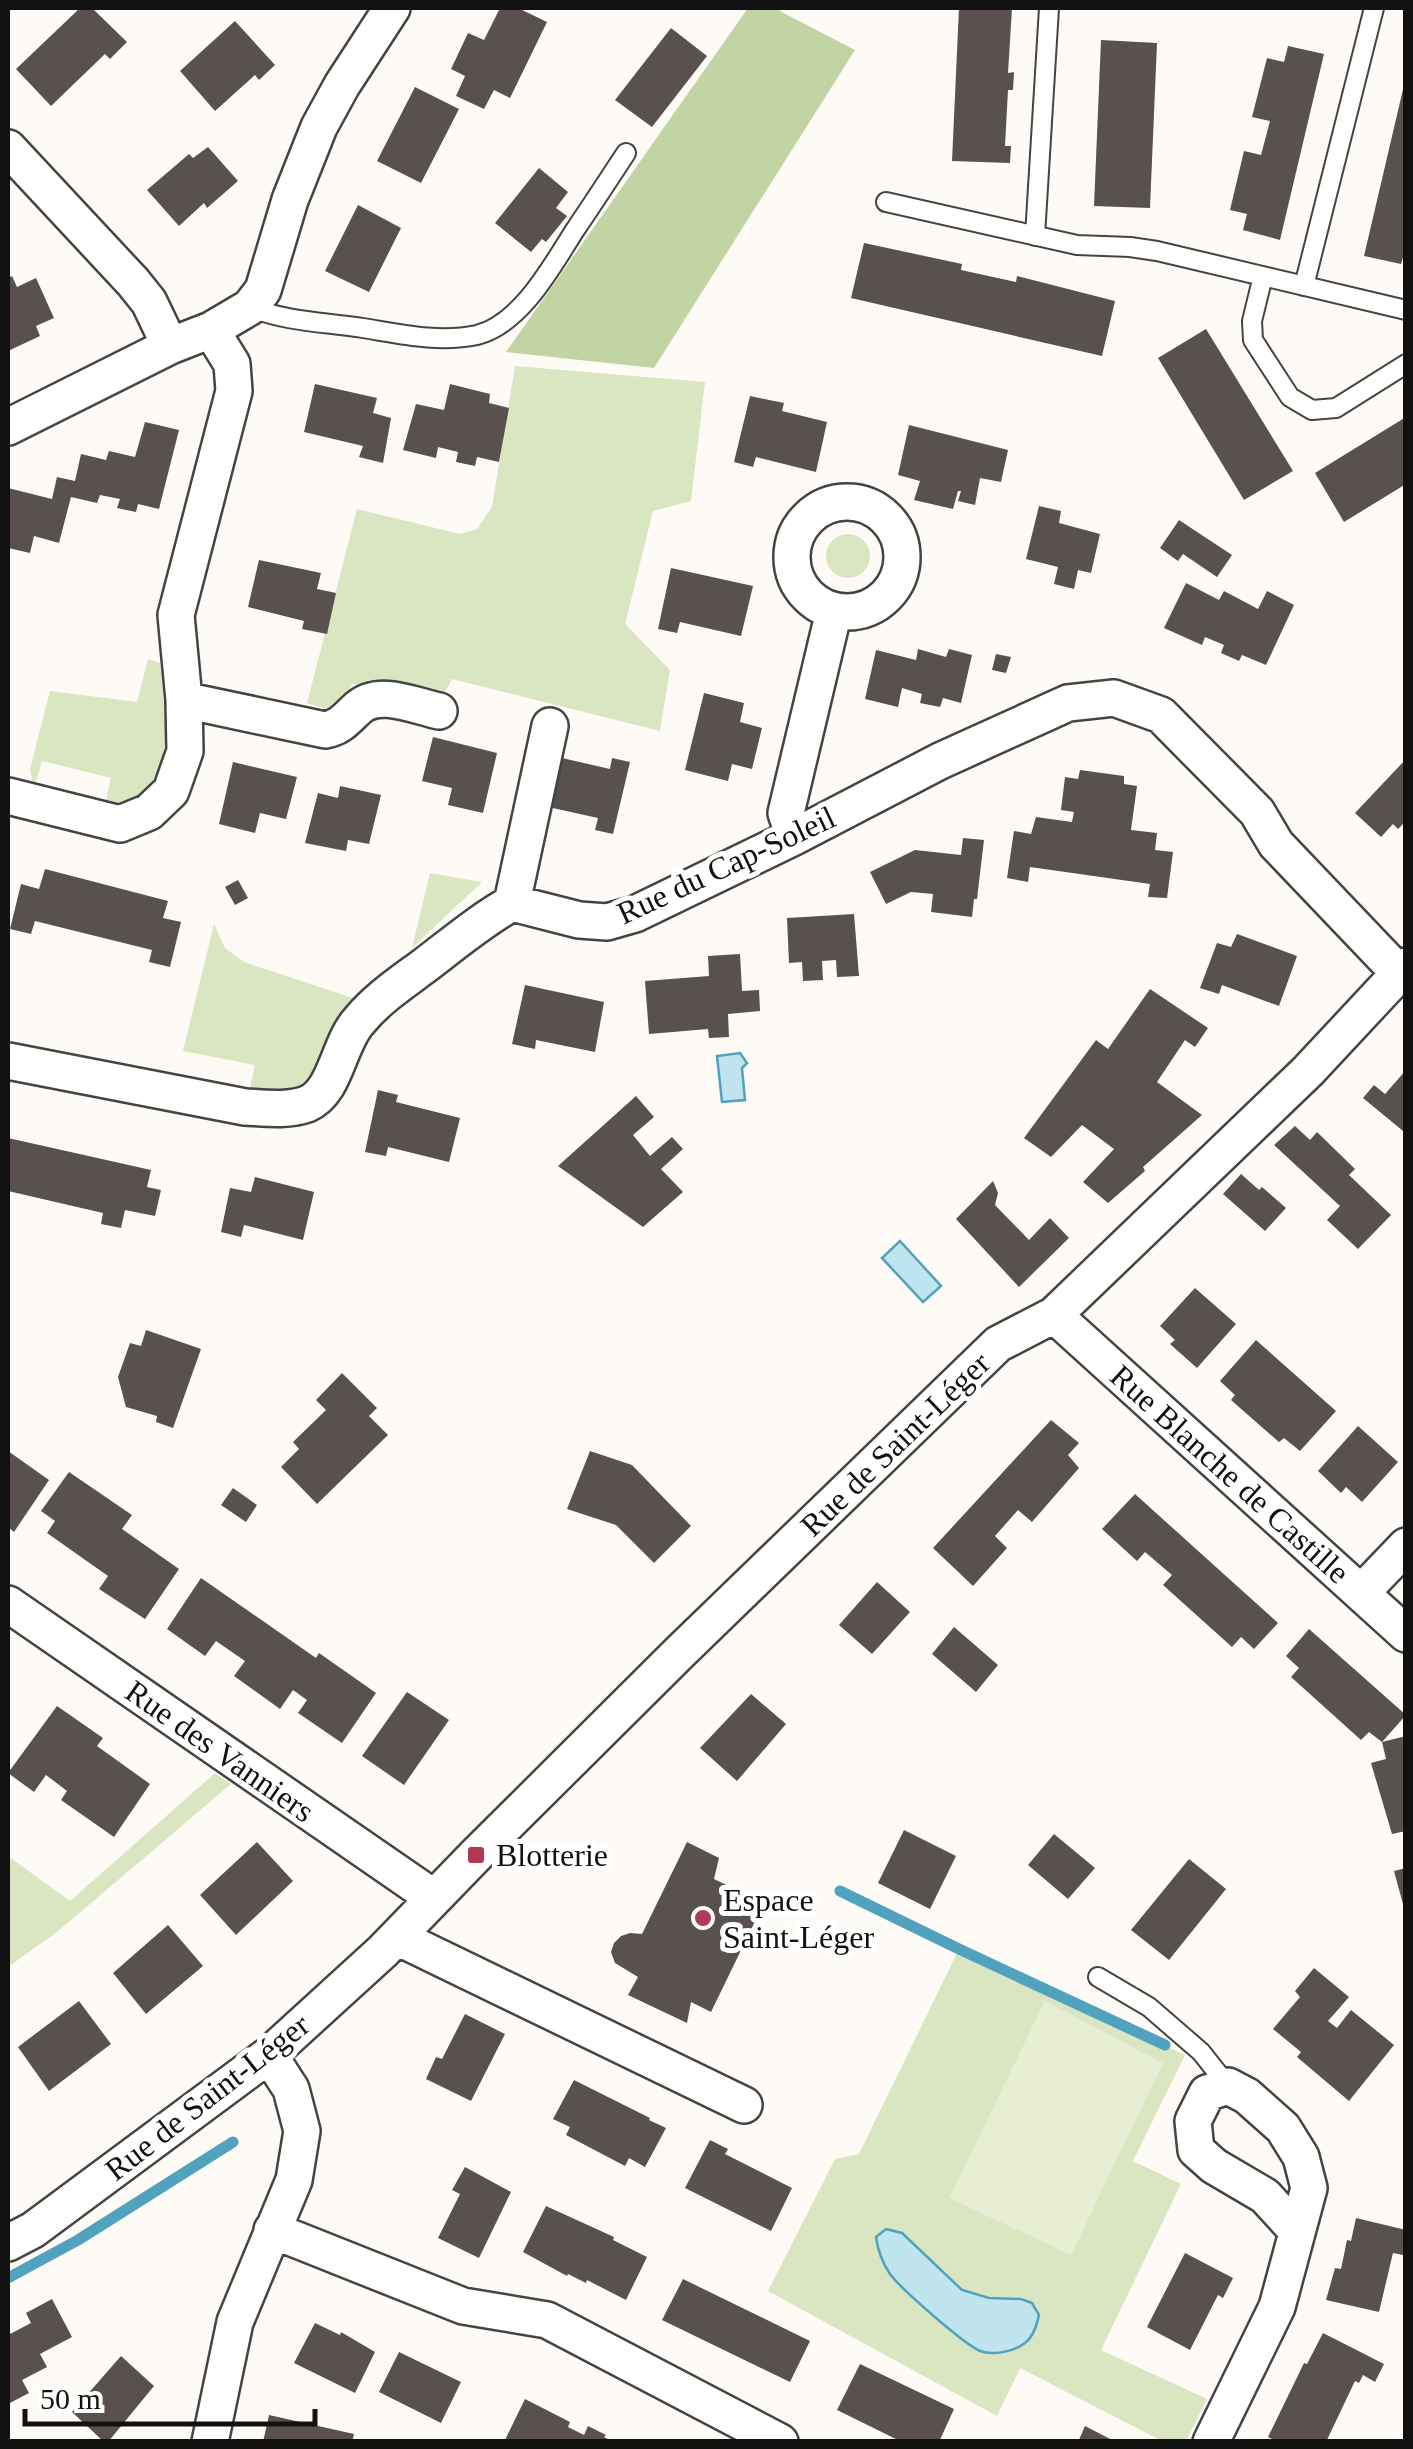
<svg xmlns="http://www.w3.org/2000/svg" width="1413" height="2449" viewBox="0 0 1413 2449" font-family="Georgia,serif">
  <style>
    .green { fill: #dae5c2 }
    .forest { fill: #c1d4a3 }
    .pitch { fill: #e8eed3 }
    .water { fill: #c0e5ef; stroke: #50a2be; stroke-width: 2.5 }
    .lines { fill: none; stroke-linecap: round; stroke-linejoin: round }
    .stream { stroke: #50a2be; stroke-width: 11 }
    .building { fill: #58514e }
    .lane-casing { stroke: #444; stroke-width: 22 }
    .street-casing { stroke: #444; stroke-width: 40 }
    .lane { stroke: #fff; stroke-width: 18 }
    .street { stroke: #fff; stroke-width: 35 }
    .poi-dot { fill: #b13950; stroke: #fff; stroke-width: 4 }
    .labels { text-anchor: middle; stroke-width: 10; stroke-linejoin: round; paint-order: stroke }
    .street-label { font-size: 32px; fill: #111; stroke: #fff }
    .poi-label { font-size: 32px; fill: #111; stroke: #fff; text-anchor: start }
  </style>
  <rect width="100%" height="100%" fill="#fefbf6"/>
  <path class="green" d="M515,366L705,382L691,501L653,511L625,624L670,670L660,731L452,679L441,700L352,684L342,704L331,710L307,703L357,509L460,534L477,529L492,507Z
    M826 556a22 22 0 1 1 44 0a22 22 0 1 1-44 0Z
    M148,659L160,663C165,722 183,796 104,808L111,778L42,761L34,789L30,769L50,691L137,702Z
    M430,873L482,882L412,948Z
    M214,924L225,948L244,962L356,999L336,1021L311,1078L298,1089L276,1093L249,1092L255,1065L183,1051Z
    M215,1773L231,1784L57,1932L8,1967V1856L70,1901Z
    M959,1949L1185,2055L1133,2161L1181,2184L1101,2350L1207,2399L1186,2441H1162L1020,2368L997,2416L768,2291L835,2159L859,2154Z"/>
  <path class="forest" d="M748,8H774L855,50L654,368L506,352Z"/>
  <path class="pitch" d="M1045,2001L1163,2063L1071,2255L949,2198Z"/>
  <path class="water" d="M740,1053L747,1063L742,1068L745,1100L722,1102L717,1056Z
    M900,1241L941,1286L923,1302L882,1258Z
    M886,2229L902,2233L962,2290L989,2298L1021,2299L1032,2303L1039,2315C1037,2324 1034,2336 1025,2343C1015,2351 993,2356 980,2351C964,2344 901,2289 890,2274C882,2262 878,2252 876,2237Z"/>
  <g class="lines">
    <path class="stream" d="M840,1891L959,1949L1165,2045
      M8,2278L78,2240L233,2142"/>
  </g>
  <path class="building" d="M80,8H92L127,42L110,59L105,54L51,106L16,69Z
    M500,8H518L547,22L510,98L494,90L484,109L456,96L465,76L451,69L468,33L484,40Z
    M959,8H1012L1008,73L1014,72L1013,90H1008L1005,146H1011L1010,163L952,161Z
    M235,21L275,65L259,80L255,75L215,111L180,71Z
    M671,28L707,56L652,127L615,100Z
    M1101,40L1157,43L1150,208L1094,206Z
    M1288,46L1324,54L1280,240L1243,230L1247,214L1230,210L1244,151L1261,155L1270,121L1252,117L1267,58L1284,62Z
    M1404,85L1406,248L1401,264L1364,256Z
    M415,87L459,109L421,183L377,161Z
    M208,147L238,181L207,208L204,203L179,226L147,190L189,154L193,158Z
    M539,168L568,192L556,208L567,216L546,242L542,239L531,252L495,223Z
    M358,205L401,228L369,292L325,271Z
    M864,243L962,264L961,270L1016,282L1017,276L1115,301L1102,356L851,298Z
    M12,276L17,287L36,278L54,318L36,326L40,336L8,351V278Z
    M1206,329L1293,471L1244,500L1158,358Z
    M315,384L377,398L373,413L391,418L383,463L359,457L363,446L304,432Z
    M450,384L490,394L489,403L509,408L499,462L477,457L475,466L456,462L458,452L438,447L436,458L403,450L416,404L444,410Z
    M750,396L784,403L782,411L827,422L816,472L756,457L753,467L734,462Z
    M1406,417V484L1344,522L1315,473Z
    M145,422L179,430L159,509L138,504L136,512L117,508L120,499L100,495L97,503L71,497L59,543L34,536L30,553L8,548V488L52,499L57,477L75,481L81,454L106,460L109,451L135,457Z
    M909,425L1008,450L1001,482L980,478L975,505L958,501L961,491H958L953,509L914,500L920,481L898,475Z
    M1039,506L1061,511L1059,523L1100,534L1091,573L1078,570L1074,589L1054,584L1058,567L1026,559Z
    M1179,520L1232,555L1217,577L1183,554L1178,561L1160,548Z
    M259,560L321,573L317,589L336,593L327,634L302,629L304,621L248,607Z
    M671,568L753,586L741,636L680,622L677,633L658,629Z
    M1186,583L1219,600L1224,591L1258,609L1267,591L1294,605L1266,665L1242,655L1239,661L1221,653L1224,645L1205,637L1202,645L1164,628Z
    M918,649L946,657L949,649L972,655L961,703L943,698L940,707L920,703L922,694L902,688L898,707L865,699L876,650L916,660Z
    M996,654L1011,657L1006,673L992,670Z
    M704,693L744,703L740,722L762,728L752,769L732,764L728,781L685,770Z
    M433,737L497,753L483,813L448,805L452,788L422,781Z
    M549,755L610,769L612,758L630,762L613,834L595,830L598,818L539,805Z
    M1406,759V821L1398,829L1393,824L1381,837L1355,813Z
    M233,762L297,777L286,819L260,813L255,833L219,824Z
    M1080,770L1124,776V784L1137,786L1131,830L1157,833L1155,850L1173,852L1167,898L1148,897L1150,884L1030,867L1028,882L1007,878L1014,831L1031,834L1036,817L1072,822L1074,812L1061,810L1065,777L1078,779Z
    M340,786L381,795L369,844L348,840L346,851L305,843L318,793L338,798Z
    M963,838L984,840L977,899H974L972,917L931,912L933,894L911,892L886,904L870,872L915,850L961,855Z
    M45,869L168,901L163,918L181,922L170,967L149,962L152,950L35,921L31,934L10,929L21,884L39,889Z
    M238,880L248,898L235,905L225,887Z
    M854,914L859,976L837,977L836,960L822,961L823,980L803,981L802,962L789,963L787,918Z
    M1237,934L1297,956L1279,1006L1222,985L1219,994L1200,988L1217,943L1231,947Z
    M740,954L742,991L759,990L760,1011L728,1014L729,1037L709,1038L708,1029L649,1034L645,981L709,976L708,956Z
    M525,985L604,1002L595,1052L536,1040L535,1049L512,1044Z
    M1150,989L1208,1028L1195,1047L1185,1040L1157,1082L1202,1115L1143,1167L1145,1171L1108,1203L1083,1182L1114,1149L1082,1125L1051,1157L1024,1138L1096,1040L1108,1049Z
    M1406,1070V1128L1403,1131L1363,1098L1374,1085L1385,1094Z
    M378,1090L398,1095L396,1102L460,1118L449,1162L388,1147L386,1156L365,1152Z
    M636,1096L654,1117L633,1135L650,1156L672,1137L683,1149L661,1169L683,1192L643,1227L558,1166Z
    M1295,1126L1310,1140L1317,1132L1355,1169L1349,1175L1391,1215L1358,1249L1327,1220L1340,1206L1274,1145Z
    M8,1138L151,1170L147,1187L161,1190L155,1216L125,1210L121,1228L101,1224L103,1213L8,1191Z
    M1241,1174L1259,1190L1262,1187L1286,1208L1265,1231L1223,1194Z
    M255,1177L314,1192L303,1240L244,1225L241,1237L221,1232L230,1188L251,1192Z
    M993,1181L998,1193L995,1205L1029,1240L1050,1218L1069,1238L1019,1287L956,1219Z
    M1195,1288L1236,1324L1197,1368L1170,1344L1175,1340L1160,1326Z
    M146,1330L201,1349L173,1428L156,1422L157,1416L126,1407L118,1377L130,1343L141,1346Z
    M1256,1340L1336,1411L1300,1451L1284,1438L1279,1442L1231,1400L1235,1395L1220,1381Z
    M342,1373L377,1408L369,1416L388,1435L317,1504L281,1467L299,1449L293,1442L326,1410L316,1400Z
    M1051,1420L1079,1443L1068,1455L1079,1468L1032,1522L1018,1510L995,1536L1007,1548L973,1586L933,1548Z
    M1358,1426L1398,1462L1362,1502L1346,1487L1341,1493L1318,1471Z
    M8,1451L49,1480L14,1532L8,1527Z
    M590,1451L632,1465L691,1526L654,1563L616,1525L567,1509Z
    M69,1472L132,1515L122,1529L179,1569L145,1619L99,1589L108,1576L47,1533L55,1521L41,1511Z
    M233,1488L257,1505L246,1522L221,1505Z
    M1135,1494L1278,1623L1254,1649L1241,1637L1232,1647L1163,1585L1172,1575L1145,1552L1137,1561L1102,1529Z
    M201,1578L316,1658L319,1653L376,1693L342,1743L298,1713L307,1700L293,1690L280,1709L234,1676L245,1661L216,1641L205,1656L167,1629Z
    M877,1582L910,1612L872,1654L839,1625Z
    M954,1627L998,1665L976,1692L932,1654Z
    M1309,1629L1406,1715L1382,1742L1369,1732L1361,1740L1291,1677L1299,1668L1286,1656Z
    M407,1692L449,1720L404,1785L362,1756Z
    M751,1694L786,1724L737,1781L700,1748Z
    M57,1706L103,1738L97,1746L150,1784L114,1837L61,1800L67,1791L46,1775L34,1792L8,1773Z
    M1406,1736V1831L1392,1834L1371,1763L1386,1759L1382,1742Z
    M904,1830L956,1856L930,1909L878,1883Z
    M1054,1834L1095,1868L1068,1899L1028,1865Z
    M257,1842L293,1881L236,1935L200,1895Z
    M687,1842L719,1858L714,1879L764,1903L711,2012L691,2002L687,2023L628,1995L638,1977L615,1963L611,1952L614,1943L621,1936L630,1933L642,1934Z
    M1189,1859L1226,1889L1169,1960L1131,1930Z
    M1406,1868V1908H1404L1394,1871Z
    M168,1925L203,1966L146,2014L113,1973Z
    M1314,1968L1349,1997L1328,2021L1337,2028L1351,2010L1394,2045L1349,2101L1297,2057L1301,2052L1273,2029L1300,1997L1295,1991Z
    M79,2001L111,2044L49,2091L18,2047Z
    M465,2014L505,2034L471,2101L426,2079L436,2057L442,2059Z
    M574,2080L650,2118L649,2120L666,2128L645,2167L629,2158L625,2166L566,2135L570,2127L553,2119Z
    M710,2140L728,2149L725,2154L792,2188L771,2231L685,2188Z
    M465,2167L511,2192L479,2258L438,2238L460,2194L452,2190Z
    M546,2206L614,2237L613,2240L647,2257L626,2300L587,2280L586,2283L568,2274L567,2276L523,2252Z
    M1356,2218L1406,2230L1403,2255L1393,2253L1379,2312L1326,2300L1335,2268L1341,2269L1347,2240L1351,2241Z
    M1185,2253L1233,2278L1223,2298L1218,2295L1190,2350L1147,2327Z
    M683,2279L810,2341L790,2382L662,2320Z
    M52,2299L72,2337L40,2354L47,2367L22,2380L29,2393L8,2404V2335L31,2323L26,2313Z
    M315,2323L340,2335L341,2332L375,2352L355,2393L294,2363Z
    M1323,2333L1384,2364L1375,2382L1363,2375L1359,2383L1355,2381L1326,2442H1278L1268,2437L1304,2363L1307,2364Z
    M399,2352L461,2382L441,2423L379,2392Z
    M121,2356L154,2386L108,2442H104L72,2412Z
    M860,2364L954,2409L939,2442H902L837,2410Z
    M525,2399L570,2422L568,2427L584,2435L588,2426L606,2435L604,2437L613,2442H504Z
    M269,2415L354,2434L352,2442H263Z
    M1085,2426L1116,2442H1078Z"/>
  <g class="lines">
    <defs>
      <path id="lane" d="M886,202L1077,245L1130,247L1157,251L1406,310
        M1035,236L1049,8
        M1263,276L1252,321L1253,340L1290,397L1312,410L1336,408L1406,364
        M1304,286L1374,8
        M250,307C286,322 325,322 363,328C400,334 439,343 477,335C521,324 552,266 575,230C592,205 609,179 626,153
        M1098,1977L1149,2007L1201,2052L1228,2086"/>
      <path id="street" d="M8,148L133,282L149,302L170,346
        M8,427L170,346L211,330L250,307L263,290L290,200L319,127L342,85L392,8
        M792 557a55 55 0 1 1 110 0a55 55 0 1 1-110 0Z
        M184,700L325,730C341,727 346,719 358,708C379,689 415,706 439,711
        M8,796L120,824L149,812L171,791L185,751L184,700L176,615L234,391L232,364L211,330
        M794,837L786,813L834,611
        M512,903L550,726
        M8,1061L245,1107C265,1108 288,1111 307,1104C336,1092 338,1044 359,1021C377,999 401,983 424,966C453,944 480,921 512,903L579,920L607,922L635,914L794,837L940,761L1068,703L1114,698L1161,715L1257,812L1276,844L1399,973
        M1054,1315L1406,1634
        M1362,1592L1406,1546
        M8,1604L434,1898
        M397,1937L744,2105
        M272,2230L463,2306L547,2320L780,2442
        M8,2243L33,2230L269,2055L383,1951L476,1855L679,1653L998,1344L1054,1315L1308,1071L1406,966
        M210,2442L235,2322L294,2180L302,2131L291,2089L269,2055
        M1211,2442L1277,2307L1309,2188L1301,2157L1283,2128L1247,2096L1228,2086L1207,2093L1193,2121L1196,2150L1214,2166L1265,2196L1297,2231"/>
    </defs>
    <use href="#lane" class="lane-casing"/>
    <use href="#street" class="street-casing"/>
    <use href="#lane" class="lane"/>
    <use href="#street" class="street"/>
  </g>
  <g class="poi-dot">
    <rect x="466" y="1845" width="20" height="20" rx="5"/>
    <circle cx="703" cy="1918" r="10"/>
  </g>
  <g class="labels">
    <g class="street-label">
      <text transform="translate(726 865) rotate(-25)" y="11">Rue du Cap-Soleil</text>
      <text transform="translate(895 1444) rotate(-44)" y="11">Rue de Saint-Léger</text>
      <text transform="translate(1230 1474) rotate(42)" y="11">Rue Blanche de Castille</text>
      <text transform="translate(220 1751) rotate(35)" y="11">Rue des Vanniers</text>
      <text transform="translate(207 2097) rotate(-38)" y="11">Rue de Saint-Léger</text>
    </g>
    <g class="poi-label">
      <text x="496" y="1866">Blotterie</text>
      <text x="723" y="1911">Espace<tspan x="723" dy="37">Saint-Léger</tspan></text>
    </g>
  </g>
  <rect width="1413" height="2449" fill="none" stroke="#111111" stroke-width="20"/>
  <path d="M25 2409v15h290v-15" fill="none" stroke="#111111" stroke-width="5"/>
  <text x="40" y="2409" font-size="30" fill="#111111" stroke="#ffffff" stroke-width="8" paint-order="stroke">50 m</text>
</svg>
